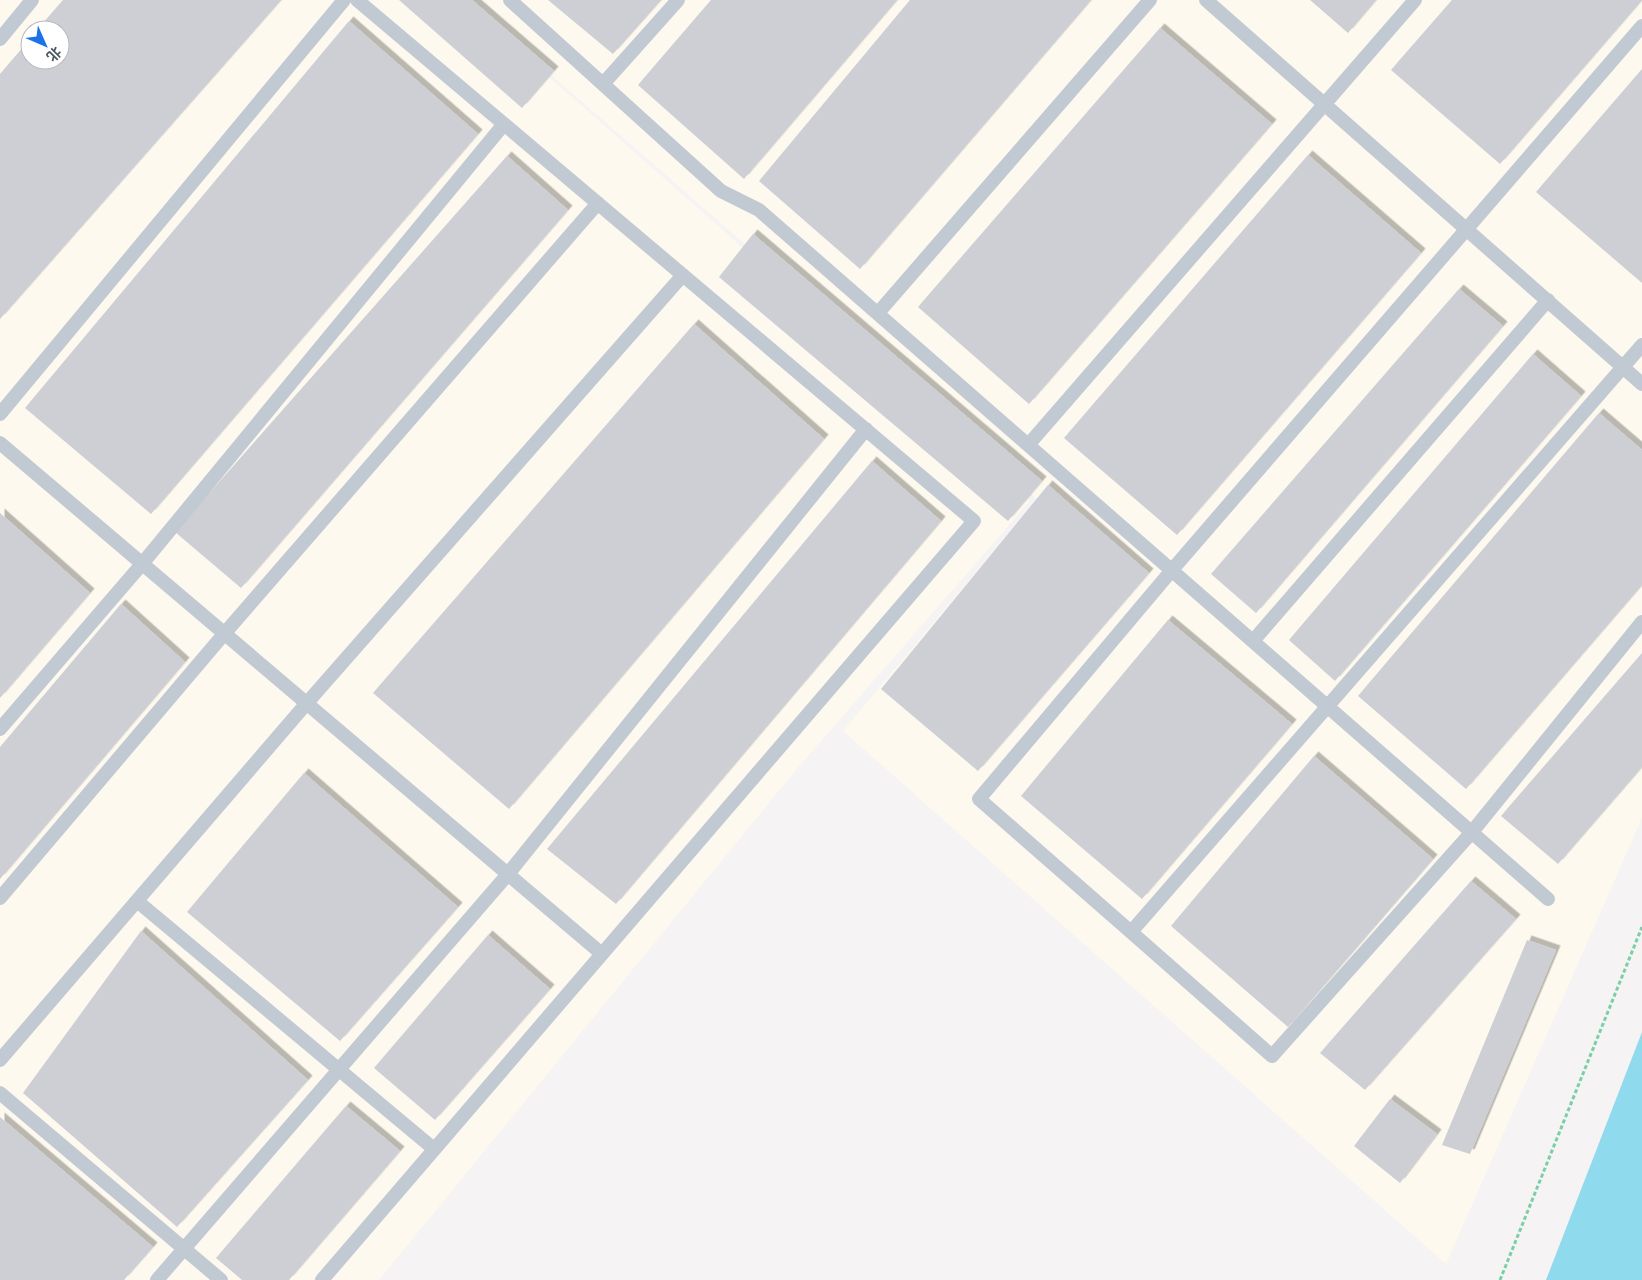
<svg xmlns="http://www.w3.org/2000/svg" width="1642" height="1280" viewBox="0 0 1642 1280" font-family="Helvetica,'Noto Sans SC',sans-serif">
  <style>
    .commercial { fill: #fdf9ef; fill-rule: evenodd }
    .water { fill: #90daee }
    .building { fill: #cdcfd5; filter: url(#shadow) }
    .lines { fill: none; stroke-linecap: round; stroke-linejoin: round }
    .path { stroke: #7ad0a6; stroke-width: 3; stroke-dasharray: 4 2.5; stroke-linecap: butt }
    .lane { stroke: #c1cad2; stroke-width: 14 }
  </style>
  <defs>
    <filter id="shadow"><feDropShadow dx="4.5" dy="-4.5" stdDeviation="0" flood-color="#0004"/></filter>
  </defs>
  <rect width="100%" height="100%" fill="#f5f3f3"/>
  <path class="commercial" d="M0,0H462L1030,501L795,771L379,1280H0ZM30,30H60V60H30Z
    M465,0H1642V818L1446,1264L843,731L1037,499Z"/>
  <path class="water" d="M1642,1032V1280H1546Z"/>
  <path class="building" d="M63,0H281L0,319V74L30,39V60H60V30H37Z
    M399,0H472L554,71L522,108Z
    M548,0H661L613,54Z
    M711,0H897L744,179L638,85Z
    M910,0H1091L860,269L759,181Z
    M1310,0H1376L1348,33Z
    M1452,0H1642L1500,164L1391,70Z
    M349,21L478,134L151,514L25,408Z
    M1160,28L1272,124L1029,404L918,307Z
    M1642,69V283L1536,192Z
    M1308,155L1421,253L1177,535L1064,438Z
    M507,156L568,210L241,588L175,532Z
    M753,234L1042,481L1008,521L719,277Z
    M1459,289L1503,326L1256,613L1211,574Z
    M694,324L824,439L509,809L373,693Z
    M1533,354L1581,396L1335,681L1289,640Z
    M1599,413L1642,450V585L1466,789L1358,696Z
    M872,461L941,521L616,904L547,849Z
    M1048,485L1149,573L978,771L881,689Z
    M0,513L90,593L0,698Z
    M121,604L185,662L0,879V747Z
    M1168,620L1292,724L1142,899L1021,796Z
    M1642,653V767L1558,864L1501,816Z
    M1314,756L1433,859L1288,1027L1171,926Z
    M304,773L458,907L340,1041L187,912Z
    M1471,881L1516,919L1365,1090L1320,1053Z
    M141,931L308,1080L177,1227L23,1093Z
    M488,935L550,989L435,1120L374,1068Z
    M1527,940L1556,950L1470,1154L1442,1145Z
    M1390,1099L1437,1134L1400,1183L1354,1146Z
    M346,1106L400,1151L289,1280H242L216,1258Z
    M0,1117L153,1247L124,1280H0Z"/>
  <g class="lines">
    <path class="path" d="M1500,1280L1642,927"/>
    <path class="lane" d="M510,0L721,191L759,210L1548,899
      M1206,0L1642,384
      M1642,26L1172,570L979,799L1131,932L1642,345
      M0,39L32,0
      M603,84L678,0
      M878,313L1150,0
      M0,414L344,0
      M0,443L602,954
      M1029,444L1415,0
      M1253,641L1548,300
      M0,729L142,564L504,124
      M0,898L224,634L598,203
      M137,901L434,1149
      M1131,932L1272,1056L1472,832L1642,622
      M0,1060L306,704L683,275
      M0,1093L221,1280
      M157,1280L508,874L866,429
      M322,1280L974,521L357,0"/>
  </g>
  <g transform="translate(45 45) rotate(135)"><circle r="24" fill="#ffffff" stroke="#b7bbc0"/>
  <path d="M0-4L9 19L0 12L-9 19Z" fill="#1a73e8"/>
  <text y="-8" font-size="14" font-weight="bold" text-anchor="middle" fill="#4a5661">北</text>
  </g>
</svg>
